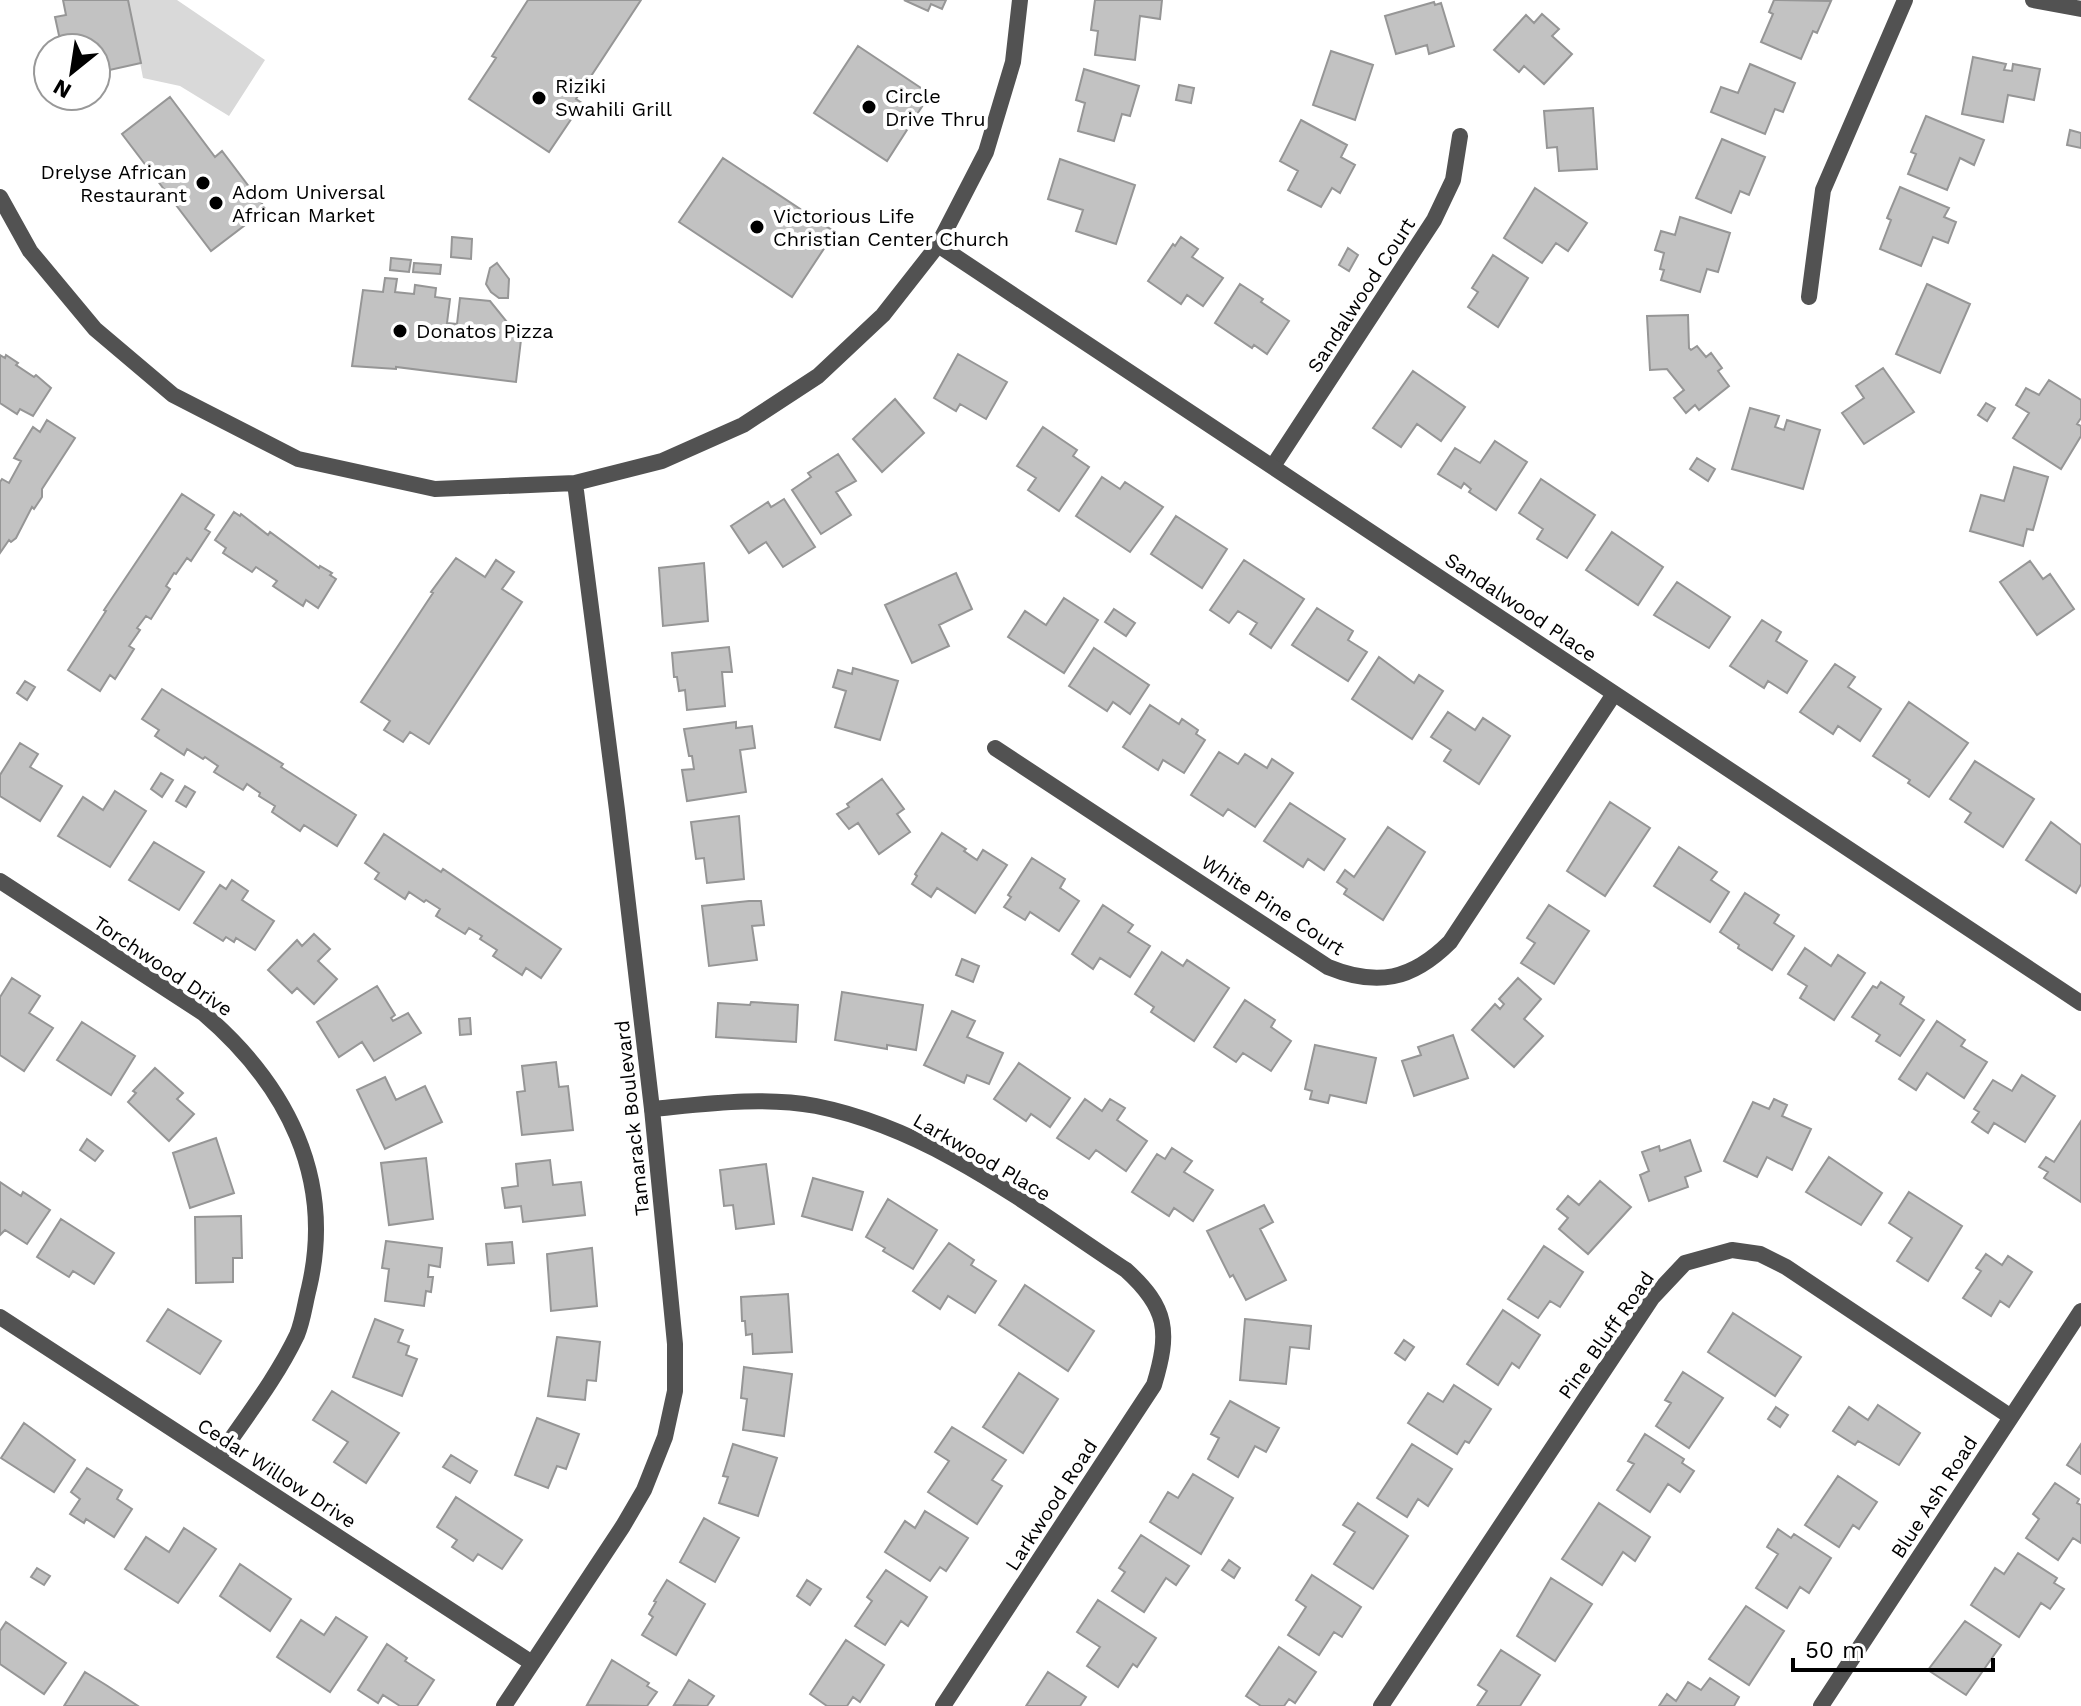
<svg xmlns="http://www.w3.org/2000/svg" width="2081" height="1706" viewBox="0 0 2081 1706" font-family="'Work Sans',sans-serif">
  <style>
    .green { fill: #d9d9d9 }
    .building { fill: #c2c2c2; stroke: #969696; stroke-width: 2 }
    .lines { fill: none; stroke-linecap: round; stroke-linejoin: round }
    .minor { stroke: #525252; stroke-width: 16 }
    .tertiary { stroke: #525252; stroke-width: 16 }
    .poi-dot { fill: #000; stroke: #fff; stroke-width: 3 }
    .labels { text-anchor: middle; stroke-width: 8; stroke-linejoin: round; paint-order: stroke }
    .poi-label { font-size: 20px; fill: #000; stroke: #fff; text-anchor: start }
    .street-label { font-size: 20px; fill: #000; stroke: #fff }
  </style>
  <rect width="100%" height="100%" fill="#fff"/>
  <path class="green" d="M128,0H177L265,60L229,116L180,86L143,78Z"/>
  <path class="building" d="M63,0H128L141,63L96,73V48H73L71,37L60,40L55,17L66,15Z
    M528,0H641L576,99L582,103L549,152L469,99L496,58L492,56Z
    M904,0H946L942,9L931,4L928,11Z
    M1095,0H1162L1160,19L1140,16L1135,60L1095,55L1098,31L1091,30Z
    M1774,0L1831,1L1817,33L1813,31L1801,59L1761,42L1773,14L1769,12Z
    M1434,2L1435,5L1441,3L1454,46L1429,54L1427,45L1396,54L1385,16Z
    M1542,14L1559,29L1552,36L1572,54L1544,84L1524,66L1519,72L1494,50L1526,15L1534,23Z
    M858,46L930,94L887,161L814,113Z
    M1331,51L1373,65L1355,120L1313,105Z
    M1973,57L2006,64L2004,70L2012,71L2013,64L2040,69L2034,100L2008,95L2003,122L1962,114Z
    M1750,64L1795,83L1783,112L1775,109L1765,134L1711,112L1721,87L1738,93Z
    M1084,69L1139,86L1130,116L1122,114L1114,141L1078,131L1085,103L1076,100Z
    M1179,85L1194,88L1191,103L1176,100Z
    M170,97L215,157L222,151L266,209L211,251L122,134Z
    M1593,108L1597,169L1559,171L1557,147L1547,148L1544,111Z
    M1926,116L1984,140L1974,165L1960,158L1947,190L1908,174L1916,154L1911,152Z
    M1301,120L1347,145L1341,157L1355,165L1340,193L1332,188L1321,207L1288,190L1298,171L1280,161Z
    M2070,130L2081,133V148L2067,145Z
    M1722,139L1765,157L1749,195L1740,191L1731,213L1696,198Z
    M723,158L835,232L792,297L679,222Z
    M1060,159L1135,185L1116,244L1076,231L1083,210L1048,199Z
    M1900,187L1949,208L1944,217L1956,222L1948,243L1933,237L1921,266L1880,249L1891,220L1887,218Z
    M1535,188L1587,223L1568,251L1556,243L1542,263L1504,238Z
    M1680,217L1730,233L1718,272L1707,269L1700,292L1661,280L1664,270L1660,269L1664,253L1655,250L1661,231L1675,235Z
    M452,237L472,239L471,259L451,257Z
    M1181,237L1198,249L1192,257L1223,278L1203,306L1187,295L1181,304L1148,281L1173,244L1175,246Z
    M1348,248L1358,255L1349,271L1339,265Z
    M1493,255L1528,278L1498,327L1468,307L1478,292L1472,288Z
    M391,258L411,260L409,272L390,270Z
    M414,263L441,265L440,274L413,272Z
    M497,263L509,279L508,298H499L491,292L486,284L490,268Z
    M385,278L397,279L395,292L414,294L415,285L436,288L435,297L450,299L447,323L457,324L460,298L490,301L507,322L506,329L522,331L516,382L396,367V369L352,366L363,290L383,292Z
    M1240,284L1263,299L1261,302L1289,321L1267,354L1254,345L1252,348L1215,323Z
    M1927,284L1970,304L1940,373L1896,354Z
    M1688,315L1689,348L1691,350L1697,346L1706,357L1711,353L1722,368L1718,371L1729,386L1699,410L1695,405L1686,413L1674,398L1684,390L1667,369L1650,370L1647,316Z
    M958,354L1007,382L986,419L960,404L956,411L934,398Z
    M0,355L5,358L6,355L18,363L16,365L34,377L36,375L51,388L33,416L20,409L17,414L0,403Z
    M1883,368L1914,412L1864,444L1842,413L1864,398L1856,386Z
    M1413,371L1465,407L1441,441L1417,424L1401,447L1373,428Z
    M2049,380L2081,400V418L2077,424L2081,426V436L2061,469L2013,438L2029,413L2016,405L2026,388L2039,395Z
    M895,399L924,433L882,472L853,439Z
    M1986,403L1995,408L1987,421L1978,415Z
    M1750,408L1779,416L1775,427L1784,430L1787,420L1820,430L1803,489L1732,469Z
    M47,420L75,438L42,489V497L34,509L32,507L16,538L11,542L9,540L0,553V482L2,479L9,483L21,461L14,458L33,427L40,432Z
    M1043,427L1077,450L1073,456L1089,467L1059,511L1028,490L1036,478L1017,466Z
    M1495,441L1527,462L1496,510L1469,492L1471,489L1464,483L1461,488L1438,474L1455,448L1480,463Z
    M838,454L856,481L836,492L851,515L821,534L792,490L811,477L808,473Z
    M1697,458L1715,469L1708,481L1690,469Z
    M2014,467L2048,477L2033,530L2027,529L2023,546L1970,531L1981,495L2004,501Z
    M1102,477L1120,489L1125,482L1163,507L1130,552L1076,516Z
    M1541,479L1595,515L1567,558L1537,539L1543,529L1519,513Z
    M182,494L214,515L205,529L210,532L191,561L187,558L176,574L174,573L166,586L170,589L156,611L151,619L146,616L137,628L140,630L129,646L134,649L115,679L110,675L100,691L68,670L106,611L104,610Z
    M784,499L815,547L783,567L766,542L749,553L731,526L768,502L771,507Z
    M234,512L240,516L241,514L268,535L270,532L319,568L320,566L332,573L330,575L336,579L318,608L306,600L303,606L273,586L277,581L256,567L252,572L223,553L226,548L215,540Z
    M1176,516L1227,549L1202,588L1151,554Z
    M1612,532L1663,567L1638,605L1586,570Z
    M456,558L485,577L496,560L514,572L502,589L522,602L429,744L410,732L403,742L384,730L390,721L361,702L433,593L431,592Z
    M1244,560L1304,599L1271,648L1250,634L1257,623L1238,611L1229,623L1210,610Z
    M2030,561L2043,579L2050,574L2074,609L2037,635L2000,582Z
    M704,563L708,621L663,626L659,568Z
    M956,573L972,609L939,625L949,646L912,663L885,605Z
    M1677,582L1730,617L1709,648L1654,615Z
    M1064,598L1098,620L1064,673L1008,637L1025,611L1046,625Z
    M1317,608L1353,631L1348,640L1367,652L1348,681L1292,645Z
    M1114,609L1135,623L1126,636L1105,622Z
    M1762,620L1781,632L1776,641L1807,661L1787,693L1768,681L1764,688L1730,666Z
    M729,647L732,672H722L725,706L687,710L685,690L679,691L677,677H674L672,653Z
    M1094,648L1149,685L1130,714L1113,702L1107,711L1069,686Z
    M1379,657L1414,683L1419,675L1443,691L1412,739L1352,699Z
    M1835,664L1855,677L1848,687L1881,709L1860,741L1838,726L1833,734L1800,712Z
    M853,668L898,681L880,740L835,727L846,691L833,687L838,670L852,674Z
    M25,681L35,687L27,700L17,693Z
    M162,689L283,764L281,767L356,815L337,846L304,825L300,831L272,812L275,806L259,796L260,793L247,784L243,790L214,772L218,766L205,757L203,759L187,749L184,755L155,736L159,730L142,719Z
    M1909,702L1968,743L1929,797L1908,783L1910,780L1873,756Z
    M1150,705L1179,724L1182,719L1198,730L1196,734L1205,740L1184,773L1163,760L1158,770L1123,747Z
    M1448,712L1475,730L1483,718L1510,736L1479,784L1444,761L1451,750L1431,737Z
    M736,722V728L752,726L755,748L740,750L746,792L687,801L682,770L694,769L692,756H689L684,729Z
    M20,743L38,754L30,767L62,786L40,821L0,796V775Z
    M1219,752L1238,764L1245,754L1267,768L1272,759L1293,773L1255,827L1228,809L1223,816L1191,795Z
    M1975,761L2034,799L2003,847L1965,822L1971,813L1950,799Z
    M161,773L173,780L162,797L151,789Z
    M882,779L904,809L897,814L910,832L879,854L858,823L849,829L837,814L849,807L847,804Z
    M185,786L195,792L186,807L176,801Z
    M115,791L146,811L110,867L58,836L83,797L103,810Z
    M1610,802L1650,828L1605,896L1567,871Z
    M1290,803L1345,839L1324,870L1308,859L1303,867L1264,841Z
    M739,816L744,879L707,883L704,858L696,859L691,822Z
    M2051,822L2081,845V884L2076,893L2026,860Z
    M1388,827L1425,852L1383,920L1344,894L1347,889L1337,882L1345,870L1354,877Z
    M942,833L966,849L964,851L977,860L983,850L1007,865L975,913L937,888L931,897L912,884L917,876L915,874Z
    M384,834L441,872L443,869L561,949L541,978L526,968L522,975L493,956L497,950L480,939L482,936L469,928L465,934L436,916L440,909L426,900L424,902L409,892L405,899L375,879L379,873L365,863Z
    M154,842L204,872L179,910L129,880Z
    M1679,847L1717,872L1711,880L1729,892L1710,922L1654,886Z
    M1032,858L1065,879L1060,888L1079,901L1059,931L1030,912L1025,920L1004,907L1011,897L1008,895Z
    M232,880L248,891L242,900L274,921L255,950L236,938L234,942L226,937L223,941L194,923L220,885L226,889Z
    M1745,893L1779,915L1774,923L1794,936L1772,970L1738,948L1739,945L1720,932Z
    M749,901H761L764,925L752,926L757,960L709,966L702,906Z
    M1103,905L1133,925L1128,932L1150,946L1130,977L1100,958L1093,969L1072,954Z
    M1549,905L1589,931L1554,984L1521,963L1535,943L1527,938Z
    M314,934L330,949L318,961L337,979L314,1004L297,988L292,993L268,970L297,940L302,946Z
    M1805,948L1831,966L1838,955L1865,973L1834,1020L1800,998L1807,986L1788,974Z
    M1162,952L1183,966L1187,960L1229,988L1194,1041L1151,1012L1154,1007L1135,994Z
    M962,959L979,966L973,982L956,975Z
    M12,978L40,996L29,1013L53,1028L24,1071L0,1055V997Z
    M1518,978L1541,999L1524,1019L1543,1036L1514,1067L1472,1030L1495,1004L1500,1009L1504,1004L1499,999Z
    M1881,982L1904,997L1900,1004L1924,1020L1900,1056L1876,1041L1880,1035L1852,1017L1873,986L1877,988Z
    M377,986L395,1015L391,1018L393,1021L408,1013L421,1033L374,1061L362,1042L339,1057L317,1022Z
    M842,992L923,1005L916,1050L887,1045V1049L835,1040Z
    M1245,1000L1275,1020L1271,1027L1291,1041L1271,1071L1243,1053L1236,1062L1214,1047Z
    M751,1002L798,1005L796,1042L716,1037L718,1003L750,1005Z
    M952,1011L975,1021L967,1037L1003,1053L989,1084L967,1075L964,1083L924,1065Z
    M470,1018L471,1034L460,1035L459,1019Z
    M1937,1021L1965,1040L1961,1046L1987,1062L1964,1098L1927,1073L1916,1090L1899,1079Z
    M82,1022L135,1056L111,1095L57,1060Z
    M1453,1035L1468,1078L1414,1096L1402,1061L1421,1055L1418,1047Z
    M1315,1045L1376,1058L1366,1103L1330,1095L1328,1103L1310,1099L1312,1091L1305,1089Z
    M556,1062L559,1087L568,1086L573,1130L522,1135L517,1092L525,1091L522,1066Z
    M1019,1063L1070,1098L1050,1127L1031,1114L1026,1121L994,1099Z
    M155,1068L183,1093L177,1099L194,1114L169,1141L128,1102L136,1093L133,1091Z
    M2022,1075L2055,1096L2025,1142L1994,1123L1988,1133L1972,1122L1979,1112L1974,1109L1993,1080L2012,1091Z
    M385,1077L396,1100L425,1086L442,1122L385,1149L357,1090Z
    M1085,1099L1102,1111L1110,1099L1125,1108L1117,1120L1147,1141L1126,1171L1096,1150L1089,1159L1057,1138Z
    M1774,1099L1787,1105L1782,1116L1811,1129L1792,1170L1767,1157L1757,1177L1724,1161L1753,1102L1769,1109Z
    M2081,1121V1202L2044,1178L2048,1172L2039,1167L2046,1157L2054,1162Z
    M216,1138L234,1193L190,1208L173,1153Z
    M87,1139L103,1151L95,1161L80,1150Z
    M1690,1140L1701,1171L1685,1177L1688,1187L1649,1201L1640,1175L1649,1171L1642,1152L1659,1146L1660,1151Z
    M1172,1148L1192,1161L1184,1172L1213,1190L1193,1221L1174,1208L1169,1216L1132,1192L1157,1154L1165,1159Z
    M1829,1157L1882,1193L1861,1225L1806,1192Z
    M426,1158L433,1219L389,1225L381,1163Z
    M550,1160L553,1185L581,1182L585,1215L523,1222L521,1206L505,1208L502,1188L518,1186L516,1164Z
    M766,1164L774,1224L736,1229L733,1205L724,1206L720,1170Z
    M813,1178L863,1192L852,1230L802,1216Z
    M1600,1181L1631,1207L1588,1254L1559,1229L1568,1218L1557,1209L1568,1196L1579,1205Z
    M0,1182L21,1196L23,1192L50,1210L27,1244L5,1230L0,1235Z
    M1909,1192L1962,1226L1928,1281L1897,1261L1912,1238L1889,1223Z
    M888,1199L937,1230L913,1269L883,1251L885,1248L866,1237Z
    M1264,1205L1273,1222L1260,1229L1286,1280L1246,1300L1233,1275L1230,1277L1207,1231Z
    M241,1216L242,1258H233V1282L196,1283L195,1217Z
    M61,1219L114,1253L94,1284L73,1271L69,1277L37,1257Z
    M386,1241L442,1248L440,1267L429,1265L428,1277H433L431,1292L426,1291L424,1306L385,1301L389,1269L382,1268Z
    M512,1242L514,1263L488,1265L486,1244Z
    M949,1243L974,1260L971,1265L996,1281L975,1313L948,1296L940,1309L913,1291Z
    M1544,1246L1583,1272L1560,1307L1550,1301L1538,1318L1508,1299Z
    M592,1248L597,1306L551,1311L547,1254Z
    M1986,1254L2002,1265L2008,1256L2032,1272L2009,1307L2000,1301L1991,1316L1963,1298L1981,1271L1976,1268Z
    M1025,1285L1094,1331L1068,1371L999,1325Z
    M788,1294L792,1352L753,1354L752,1334L746,1335L745,1321H742L741,1297Z
    M168,1309L221,1341L200,1374L147,1341Z
    M1503,1310L1540,1335L1519,1368L1512,1363L1498,1385L1467,1364Z
    M1733,1313L1801,1357L1775,1396L1708,1352Z
    M375,1319L403,1330L398,1342L409,1346L406,1355L417,1359L402,1396L353,1377Z
    M1245,1319L1311,1326L1309,1349L1290,1347L1286,1384L1240,1380Z
    M557,1337L600,1342L596,1381L587,1380L585,1400L548,1396Z
    M1404,1340L1414,1347L1405,1360L1395,1353Z
    M744,1367L792,1374L784,1436L743,1430L747,1399L741,1398Z
    M1683,1372L1723,1398L1689,1448L1656,1426L1671,1403L1665,1400Z
    M1019,1373L1058,1399L1023,1453L983,1427Z
    M1454,1385L1491,1409L1469,1443L1465,1441L1457,1454L1408,1423L1428,1393L1443,1402Z
    M332,1391L399,1433L366,1483L334,1462L348,1442L313,1420Z
    M1230,1401L1279,1428L1266,1452L1255,1446L1238,1477L1208,1459L1219,1438L1211,1434Z
    M1878,1405L1920,1433L1899,1465L1858,1441L1855,1445L1833,1431L1849,1407L1868,1420Z
    M1776,1407L1788,1415L1780,1427L1768,1419Z
    M537,1418L579,1434L566,1469L557,1466L548,1488L515,1475Z
    M24,1423L75,1460L54,1492L1,1458Z
    M952,1427L1006,1460L992,1480L1002,1486L977,1524L928,1492L949,1461L935,1452Z
    M1645,1434L1684,1459L1682,1463L1694,1471L1680,1492L1668,1484L1650,1512L1617,1490L1634,1464L1628,1461Z
    M733,1444L777,1458L758,1516L719,1503L728,1477L723,1476Z
    M1412,1444L1452,1469L1428,1506L1418,1499L1407,1517L1377,1498Z
    M2081,1444V1474L2067,1465Z
    M451,1455L477,1471L470,1483L443,1467Z
    M87,1468L122,1490L117,1499L132,1509L114,1537L86,1519L84,1523L70,1514L80,1499L71,1492Z
    M1193,1474L1233,1498L1201,1554L1150,1522L1168,1492L1178,1498Z
    M1838,1476L1877,1502L1859,1529L1853,1525L1839,1547L1805,1525Z
    M2055,1483L2079,1499L2077,1503L2081,1505V1543L2073,1538L2058,1560L2026,1538L2039,1519L2033,1514Z
    M456,1497L522,1540L502,1569L478,1554L473,1561L452,1547L457,1540L437,1527Z
    M1358,1503L1408,1536L1373,1589L1334,1564L1355,1532L1343,1525Z
    M1599,1503L1650,1537L1635,1561L1623,1552L1602,1585L1562,1559Z
    M925,1511L968,1538L946,1571L940,1567L930,1581L885,1552L905,1521L915,1528Z
    M704,1518L739,1538L715,1582L680,1562Z
    M184,1528L216,1549L178,1603L125,1569L146,1537L169,1552Z
    M1778,1529L1791,1538L1794,1534L1831,1558L1809,1593L1800,1587L1787,1608L1756,1588L1778,1554L1767,1547Z
    M1141,1535L1189,1566L1176,1585L1166,1578L1144,1612L1112,1591L1125,1572L1119,1568Z
    M2018,1553L2057,1578L2054,1583L2064,1589L2050,1609L2041,1603L2019,1637L1971,1605L1995,1568L2004,1574Z
    M1229,1560L1240,1568L1234,1578L1222,1570Z
    M240,1564L291,1599L270,1631L220,1596Z
    M37,1568L50,1576L44,1585L31,1577Z
    M886,1570L927,1597L908,1626L901,1621L885,1645L855,1626L872,1601L867,1597Z
    M1312,1575L1361,1607L1342,1637L1334,1632L1319,1655L1288,1635L1306,1607L1296,1600Z
    M1551,1578L1592,1604L1555,1661L1517,1636Z
    M667,1580L705,1604L676,1655L642,1635L653,1617L649,1614L656,1602L654,1601Z
    M807,1580L821,1589L810,1605L797,1596Z
    M1098,1600L1156,1638L1137,1667L1133,1664L1118,1687L1087,1666L1100,1647L1077,1632Z
    M1746,1606L1784,1631L1749,1685L1709,1659Z
    M336,1617L367,1637L330,1692L277,1657L301,1620L324,1635Z
    M1965,1621L2001,1645L1966,1695L1928,1670Z
    M6,1622L66,1663L44,1694L0,1664V1631Z
    M846,1640L884,1665L860,1702L853,1697L847,1706H827L810,1694Z
    M387,1644L407,1658L405,1661L434,1680L417,1706H400L383,1695L378,1703L358,1690Z
    M1279,1647L1316,1672L1295,1703L1289,1699L1284,1706H1261L1246,1696Z
    M1501,1650L1540,1675L1520,1706H1477L1487,1691L1478,1685Z
    M612,1660L649,1683L647,1686L657,1692L647,1706L587,1705Z
    M85,1672L106,1685L138,1706H64Z
    M1048,1672L1086,1697L1080,1706H1026Z
    M1710,1678L1739,1697L1734,1706H1659L1667,1694L1676,1701L1688,1682L1701,1690Z
    M689,1680L714,1696L707,1706L674,1705Z"/>
  <g class="lines">
    <path class="minor" d="M2033,0L2081,9
      M1809,297L1823,190L1905,0
      M1273,466L1434,220L1453,180L1460,136
      M995,748L1328,967C1377,987 1412,980 1450,942L1614,694
      M0,881L203,1013C286,1084 335,1177 309,1288C305,1303 303,1321 297,1335C276,1379 245,1418 218,1458
      M652,1109C705,1104 762,1096 816,1106C932,1129 1029,1206 1126,1270C1168,1308 1170,1332 1154,1385L943,1706
      M0,1317L532,1663
      M1381,1706L1652,1298L1685,1263L1732,1250L1760,1254L1786,1267L2011,1417
      M1821,1706L2081,1311"/>
    <path class="tertiary" d="M0,197L30,251L95,329L173,395L298,459L435,489L575,483L662,461L743,425L818,376L883,315L938,245L986,152L1013,62L1020,0
      M938,245L2081,1003
      M504,1706L623,1526L644,1490L665,1437L675,1391V1344L652,1109L617,810L575,483"/>
  </g>
  <g class="poi-dot">
    <circle cx="539" cy="98" r="8"/>
    <circle cx="869" cy="107" r="8"/>
    <circle cx="203" cy="183" r="8"/>
    <circle cx="216" cy="203" r="8"/>
    <circle cx="757" cy="227" r="8"/>
    <circle cx="400" cy="331" r="8"/>
  </g>
  <g class="labels">
    <g class="poi-label">
      <text x="555" y="93">Riziki<tspan x="555" dy="23">Swahili Grill</tspan></text>
      <text x="885" y="103">Circle<tspan x="885" dy="23">Drive Thru</tspan></text>
      <text x="187" y="179" text-anchor="end">Drelyse African<tspan x="187" dy="23">Restaurant</tspan></text>
      <text x="232" y="199">Adom Universal<tspan x="232" dy="23">African Market</tspan></text>
      <text x="773" y="223">Victorious Life<tspan x="773" dy="23">Christian Center Church</tspan></text>
      <text x="416" y="338">Donatos Pizza</text>
    </g>
    <g class="street-label">
      <text transform="translate(1361 295) rotate(-57)" y="7">Sandalwood Court</text>
      <text transform="translate(1521 607) rotate(34)" y="7">Sandalwood Place</text>
      <text transform="translate(1273 905) rotate(33)" y="7">White Pine Court</text>
      <text transform="translate(163 966) rotate(34)" y="7">Torchwood Drive</text>
      <text transform="translate(632 1118) rotate(-96)" y="7">Tamarack Boulevard</text>
      <text transform="translate(982 1157) rotate(30)" y="7">Larkwood Place</text>
      <text transform="translate(1606 1335) rotate(-55)" y="7">Pine Bluff Road</text>
      <text transform="translate(277 1473) rotate(33)" y="7">Cedar Willow Drive</text>
      <text transform="translate(1934 1497) rotate(-57)" y="7">Blue Ash Road</text>
      <text transform="translate(1051 1505) rotate(-57)" y="7">Larkwood Road</text>
    </g>
  </g>
  <g transform="translate(72 72) rotate(210)"><circle r="38" fill="#ffffff" stroke="#999999" stroke-width="2"/>
  <path d="M0-6L14 30L0 20L-14 30Z" fill="#000000"/>
  <text y="-12" font-size="22" font-weight="bold" text-anchor="middle" fill="#000000">N</text>
  </g>
  <path d="M1793 1658v12h200v-12" fill="none" stroke="#000000" stroke-width="4"/>
  <text x="1805" y="1658" font-size="24" fill="#000000" stroke="#ffffff" stroke-width="6" paint-order="stroke">50 m</text>
</svg>
